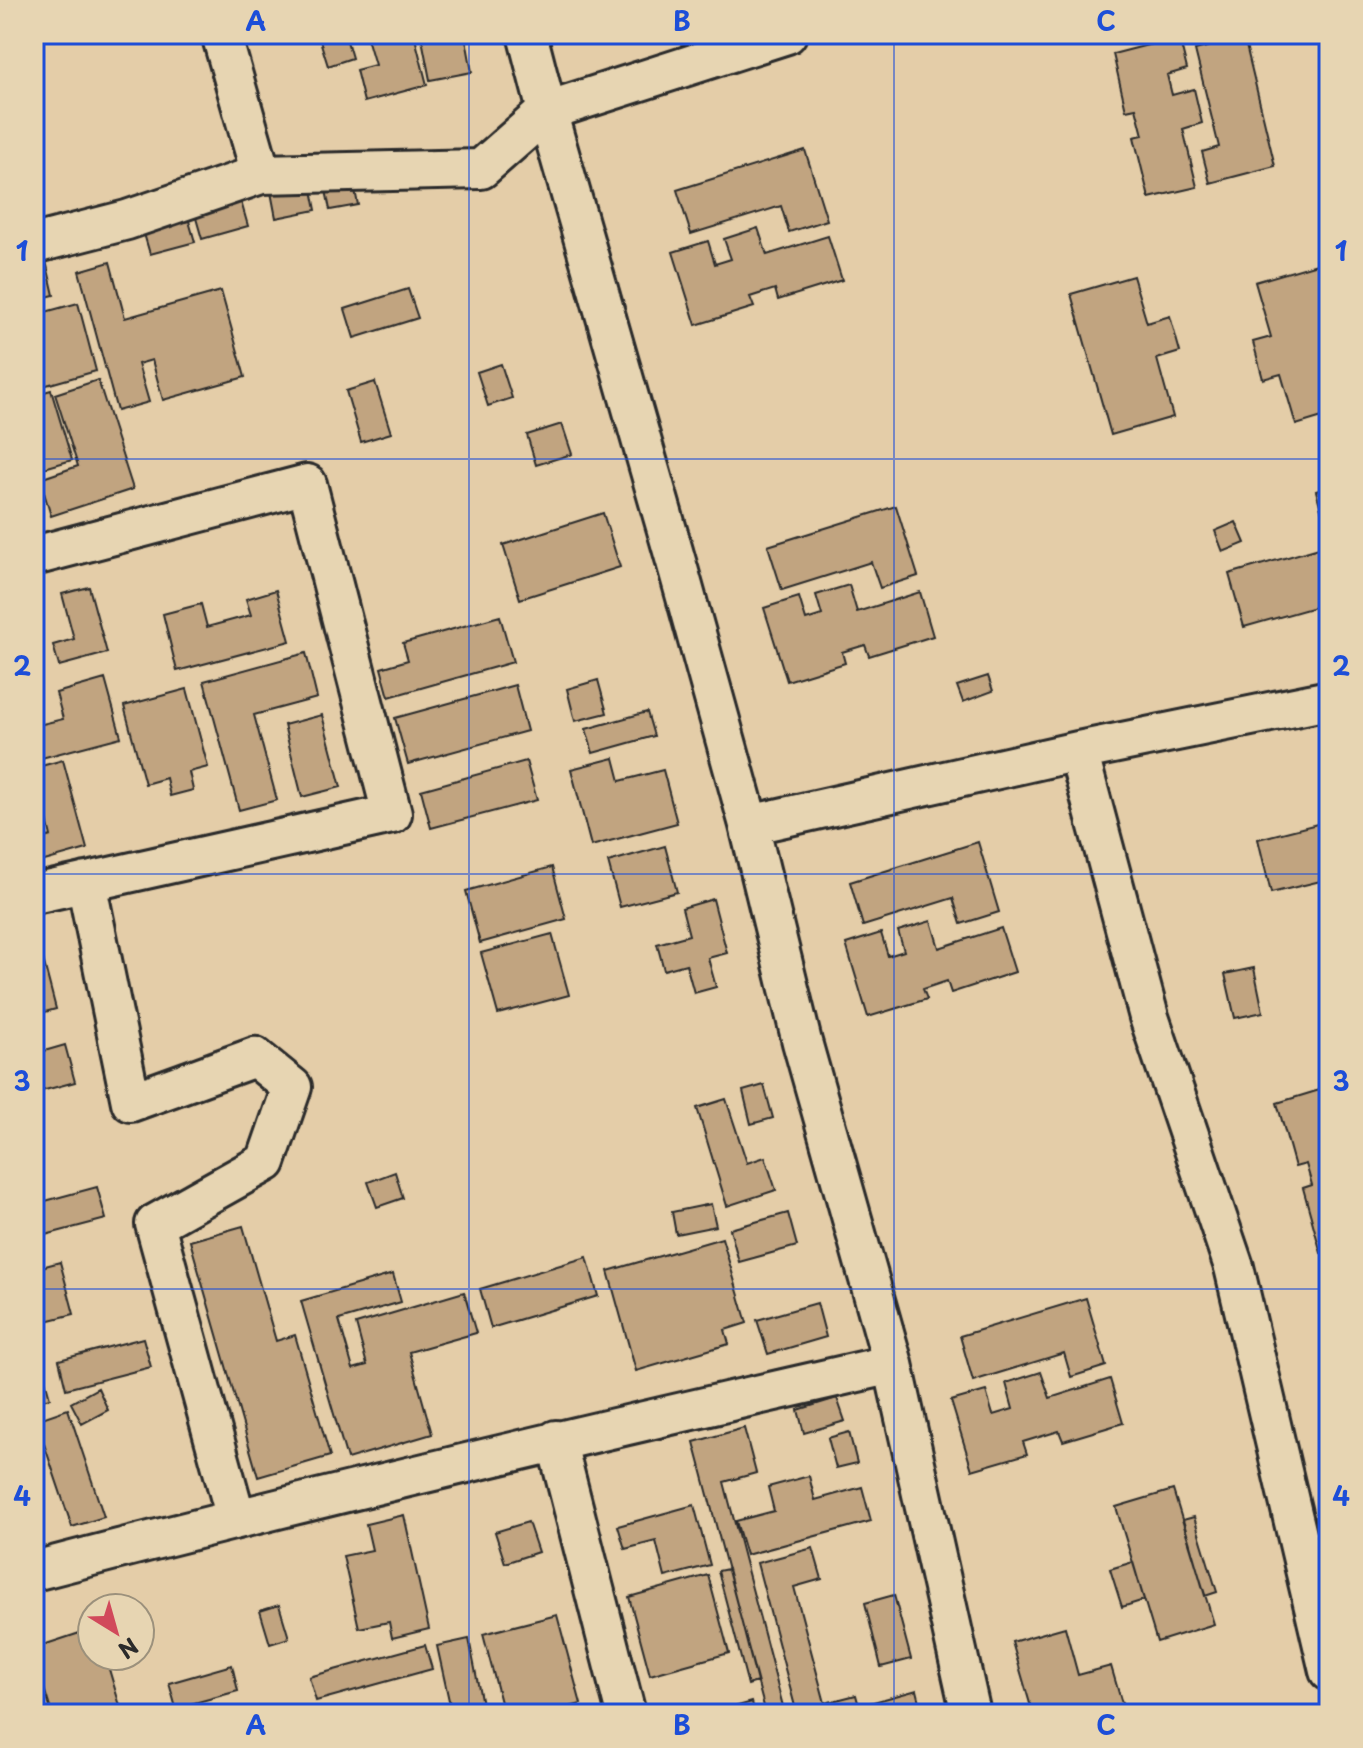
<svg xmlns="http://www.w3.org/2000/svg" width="1363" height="1748" viewBox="0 0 1363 1748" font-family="'Playpen Sans',sans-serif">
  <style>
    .building { fill: #c1a480; stroke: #2b2b2b; stroke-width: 2 }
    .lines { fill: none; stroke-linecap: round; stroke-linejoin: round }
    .minor-casing { stroke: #2b2b2b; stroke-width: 44 }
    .minor { stroke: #e7d5b2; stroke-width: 38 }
    .grid { fill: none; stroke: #1d4ed8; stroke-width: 2; stroke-opacity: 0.55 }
    .neatline { fill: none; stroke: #1d4ed8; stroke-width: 3 }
    .grid-label { font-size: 26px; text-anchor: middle; font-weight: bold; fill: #1d4ed8 }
  </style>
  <rect width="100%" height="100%" fill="#e4cda8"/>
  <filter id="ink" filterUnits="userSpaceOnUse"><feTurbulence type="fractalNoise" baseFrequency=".0125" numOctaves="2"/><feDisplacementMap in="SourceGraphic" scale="16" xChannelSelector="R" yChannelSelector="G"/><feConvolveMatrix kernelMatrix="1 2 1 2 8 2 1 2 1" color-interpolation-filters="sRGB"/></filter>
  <g filter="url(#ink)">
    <path class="building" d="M318,34H345L352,58L328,66Z
      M383,34H414L427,85L364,102L356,70L375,65L367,38Z
      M421,34H465L472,72L430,80Z
      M1179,37L1187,69L1167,75L1172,95L1194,89L1202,123L1183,129L1197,187L1149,198L1134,137L1143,135L1136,108L1126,110L1113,54Z
      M1244,37L1275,166L1210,183L1202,152L1219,147L1195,50Z
      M805,150L827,220L789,232L781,206L691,234L677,190Z
      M353,180L358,205L330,210L325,185Z
      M311,185L316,210L276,218L271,192Z
      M240,198L248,226L202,239L194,211Z
      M187,214L195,242L150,254L142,227Z
      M758,228L767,255L828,236L842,280L778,300L775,289L750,297L754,307L696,325L673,252L708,241L715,264L731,259L724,239Z
      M46,261L54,295L34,300V264Z
      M110,262L125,318L221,291L245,377L163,400L152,360L138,364L149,402L117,411L79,271Z
      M1317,264L1329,308V415L1296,425L1281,374L1263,379L1253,342L1271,337L1255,282Z
      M1133,276L1147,323L1170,316L1180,352L1157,359L1173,417L1111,435L1071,294Z
      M408,289L418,318L354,338L345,309Z
      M78,303L96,371L36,388L34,382V315Z
      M501,364L512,398L488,406L477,372Z
      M98,380L133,489L51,516L40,479L78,466L55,394Z
      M375,382L391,433L361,442L346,391Z
      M51,390L72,460L34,471V395Z
      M562,424L572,454L536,465L527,435Z
      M1329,487V537L1316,491Z
      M896,506L918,576L880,588L871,562L782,590L768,546Z
      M603,513L620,567L520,599L503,545Z
      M1236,522L1245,543L1223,552L1215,531Z
      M1329,545V603L1244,627L1229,574Z
      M849,585L857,612L920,592L933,636L869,656L865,645L842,652L845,663L787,681L764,608L799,597L806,620L822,615L816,595Z
      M89,587L107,653L59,666L53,645L74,639L62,594Z
      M276,590L290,641L177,671L163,614L201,604L207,627L251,615L246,599Z
      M500,616L513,662L389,697L381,668L408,660L403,643Z
      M306,653L317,698L254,715L277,800L239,810L204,681Z
      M988,676L993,691L963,702L957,686Z
      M105,679L121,737L34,760V726L63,719L56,693Z
      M598,680L607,713L575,721L567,689Z
      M515,685L527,731L408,764L395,718Z
      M187,689L208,767L189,772L193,790L170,796L166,778L145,784L124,706Z
      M647,712L654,736L593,753L586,729Z
      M322,715L341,787L302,797L284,725Z
      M614,758L620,781L663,770L677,823L591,846L571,769Z
      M63,760L87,849L34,864V841L51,836L34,768Z
      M526,761L537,800L431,828L421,790Z
      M1329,821V879L1271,893L1258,839Z
      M978,842L999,912L961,924L953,898L863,926L850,882Z
      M665,846L677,892L620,907L608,862Z
      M552,867L566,919L480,943L466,891Z
      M713,899L727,953L708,958L716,987L694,993L686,964L664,970L657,944L689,935L682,908Z
      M931,921L939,948L1001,928L1015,972L951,993L947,981L923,989L927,999L868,1017L846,944L881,933L888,956L904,951L898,931Z
      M36,932L56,1009L34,1015V933Z
      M552,934L569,995L498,1014L481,953Z
      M1254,968L1263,1012L1235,1018L1225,974Z
      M65,1045L75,1082L34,1093V1054Z
      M764,1085L773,1118L751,1124L743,1091Z
      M1326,1088H1329V1251L1321,1253L1303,1188L1312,1185L1306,1164L1295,1167L1277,1103Z
      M726,1099L747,1163L765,1157L776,1190L727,1206L697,1108Z
      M395,1172L403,1198L377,1207L368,1182Z
      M97,1187L106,1219L34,1238V1204Z
      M711,1204L716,1226L676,1234L672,1212Z
      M788,1213L797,1246L739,1262L730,1229Z
      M243,1226L276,1341L295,1335L330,1456L258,1477L190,1241Z
      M722,1238L747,1323L725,1330L729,1344L636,1371L608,1271Z
      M587,1257L598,1296L491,1328L480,1289Z
      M60,1262L74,1314L34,1324V1269Z
      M393,1274L401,1302L339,1320L353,1369L367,1365L356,1324L464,1292L476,1333L409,1352L432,1434L347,1459L301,1301Z
      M1086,1298L1106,1366L1071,1377L1064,1353L973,1381L960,1336Z
      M817,1303L826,1337L768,1354L757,1320Z
      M143,1338L151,1367L66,1389L59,1360Z
      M34,1340L50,1398L34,1402Z
      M1041,1372L1050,1398L1110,1379L1123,1423L1063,1441L1059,1431L1023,1442L1027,1454L972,1470L951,1401L986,1391L993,1415L1013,1409L1006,1383Z
      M98,1388L108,1410L82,1424L71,1403Z
      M837,1398L845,1421L804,1433L798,1410Z
      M68,1409L104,1517L72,1527L36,1420Z
      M744,1428L756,1473L724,1482L785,1714H766L694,1442Z
      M849,1432L857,1463L836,1468L828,1438Z
      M809,1476L815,1500L862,1487L871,1521L746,1555L736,1521L774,1511L768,1487Z
      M1173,1490L1214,1624L1157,1642L1116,1507Z
      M694,1505L710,1565L665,1577L656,1541L625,1549L618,1526Z
      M404,1515L429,1629L392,1638L389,1622L359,1628L343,1556L372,1550L366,1524Z
      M1194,1517L1217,1592L1205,1596L1183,1520Z
      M528,1522L538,1552L505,1563L495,1532Z
      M813,1548L822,1579L794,1587L825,1703L856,1695L859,1706L917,1690L923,1714H797L757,1563Z
      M1133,1562L1144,1600L1122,1607L1110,1569Z
      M728,1569L757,1682L748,1685L718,1571Z
      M708,1575L729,1653L650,1675L629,1597Z
      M894,1595L911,1659L881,1667L865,1603Z
      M279,1605L289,1638L270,1644L260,1611Z
      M557,1615L581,1704L542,1714H504L483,1634Z
      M1065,1627L1078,1675L1111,1666L1125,1714H1033L1012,1642Z
      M92,1629V1656H105L121,1709L105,1714H52L34,1656V1648Z
      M469,1639L484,1714H452L437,1646Z
      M425,1645L432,1669L316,1701L309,1677Z
      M232,1665L238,1691L176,1708L169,1683Z
      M752,1702L755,1714H710Z"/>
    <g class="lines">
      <defs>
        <path id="minor" d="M221,34L261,174
          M527,34L547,111L679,572L749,825L802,1042L893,1364L971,1714
          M34,244L127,220L261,174L481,169L547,111L787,34
          M34,556L307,484L392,814L34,894
          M1078,751L1149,1017L1234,1267L1329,1671
          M749,825L1078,751L1329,700
          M86,882L131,1102L255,1057L292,1087L266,1162L155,1224L236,1518
          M556,1440L626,1714
          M34,1571C319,1496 606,1429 893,1364"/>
      </defs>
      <use href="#minor" class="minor-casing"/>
      <use href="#minor" class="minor"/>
    </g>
  </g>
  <path class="grid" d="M469,34V1714M894,34V1714M34,459H1329M34,874H1329M34,1289H1329"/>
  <rect width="1363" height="1748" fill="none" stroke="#e7d5b2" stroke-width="88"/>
  <g transform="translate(116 1632) rotate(143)"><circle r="38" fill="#e7d5b2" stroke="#9c917c" stroke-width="2"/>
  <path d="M0-6L14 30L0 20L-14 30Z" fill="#d1495b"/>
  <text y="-12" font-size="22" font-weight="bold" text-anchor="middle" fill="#2b2b2b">N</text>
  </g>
  <rect x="44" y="44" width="1275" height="1660" class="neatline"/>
  <g class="grid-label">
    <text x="256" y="31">A</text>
    <text x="682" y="31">B</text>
    <text x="1106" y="31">C</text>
    <text x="22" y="261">1</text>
    <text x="1341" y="261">1</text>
    <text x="22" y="676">2</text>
    <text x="1341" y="676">2</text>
    <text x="22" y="1091">3</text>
    <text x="1341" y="1091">3</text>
    <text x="22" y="1506">4</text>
    <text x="1341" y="1506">4</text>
    <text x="256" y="1735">A</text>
    <text x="682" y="1735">B</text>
    <text x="1106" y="1735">C</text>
  </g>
</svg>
